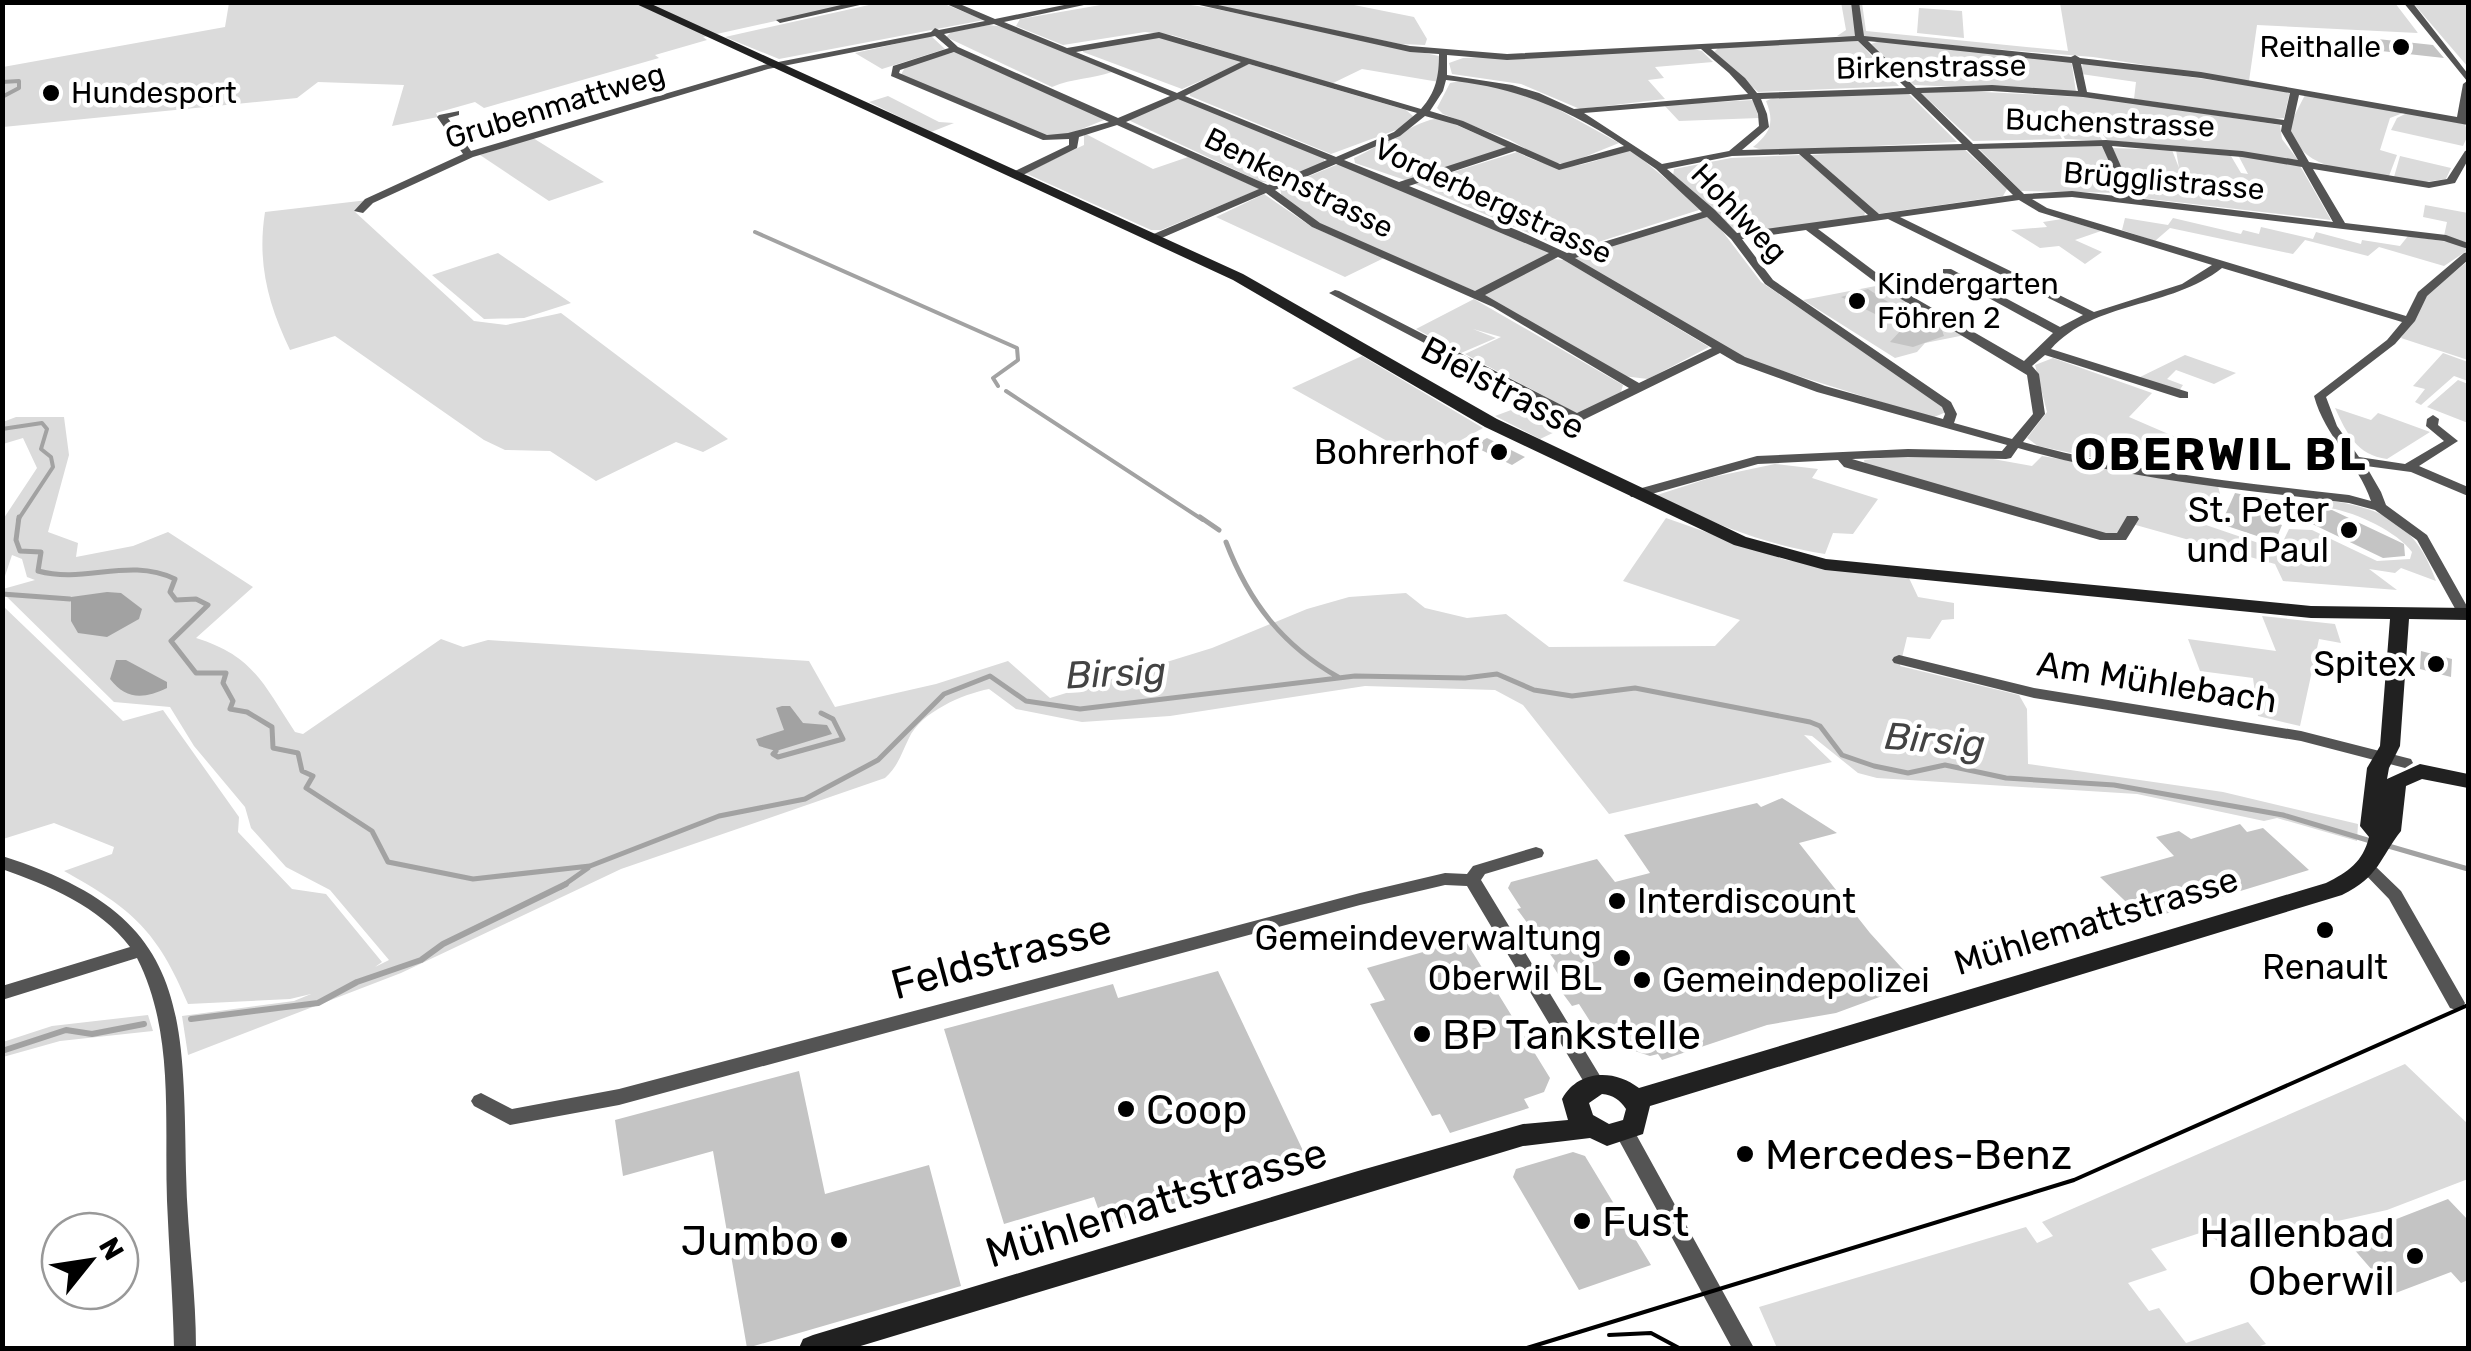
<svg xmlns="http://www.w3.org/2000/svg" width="2471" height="1351" viewBox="0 0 2471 1351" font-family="Rubik,sans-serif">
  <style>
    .green { fill: #dbdbdb }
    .water { fill: #a2a2a2 }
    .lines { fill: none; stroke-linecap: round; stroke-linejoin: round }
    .stream-far2 { stroke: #a2a2a2; stroke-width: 4 }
    .stream-far1 { stroke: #a2a2a2; stroke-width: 5 }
    .stream { stroke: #a2a2a2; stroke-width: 6 }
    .building { fill: #c4c4c4 }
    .street { fill: #545454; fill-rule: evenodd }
    .secondary { fill: #212121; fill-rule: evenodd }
    .tram { stroke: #000; stroke-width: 4 }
    .poi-dot { fill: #000; stroke: #fff; stroke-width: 4 }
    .labels { text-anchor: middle; stroke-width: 9; stroke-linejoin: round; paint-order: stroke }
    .far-poi-label { font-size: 30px; fill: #000; stroke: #fff; text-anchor: start }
    .far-street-label { font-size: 30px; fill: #000; stroke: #fff }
    .street-label { font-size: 35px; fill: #000; stroke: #fff }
    .poi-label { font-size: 35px; fill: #000; stroke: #fff; text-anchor: end }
    .water-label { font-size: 38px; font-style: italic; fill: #434343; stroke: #fff }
    .near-street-label { font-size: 42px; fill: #000; stroke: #fff }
    .near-poi-label { font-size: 42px; fill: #000; stroke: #fff; text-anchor: start }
    .district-label { font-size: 45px; font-weight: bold; letter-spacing: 2.5px; fill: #000; stroke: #fff }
  </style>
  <rect width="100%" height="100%" fill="#fff"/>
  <path class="green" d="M1841,2L1862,3L1866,31L2068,51L2060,3H2395L2418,33L2257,25L2249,81L2093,57L1837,36L1846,30Z
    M229,3H857L703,37L707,40L655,55L659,58L484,108L475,102L436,113L438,117L392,126L404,85L318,82L297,98L3,127V67L225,27Z
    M878,3H942L984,20L779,59L725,37Z
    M1112,3H1177L1211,8L1439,56V82L1362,69L1331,84L1172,35L1145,32L1063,45L1016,26L1020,19Z
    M1206,3H1344L1414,17L1427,39L1425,45L1400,44Z
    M2413,3H2468V67Z
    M1919,8L1962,11L1964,38L1917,33Z
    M989,25L1004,27L1112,72C1092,79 1073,78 1052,87L946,37L951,32Z
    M931,36L945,49L882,69L855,53Z
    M1155,36L1244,62L1182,89L1083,52V48Z
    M1858,41L1899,86L1758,92L1714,52L1719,47Z
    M1880,41L2071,59L2076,92L1914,85L1871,44Z
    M1689,48L1702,51L1713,62L1655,67L1664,78L1648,80L1665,99L1580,109L1521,84L1452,74L1449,63L1463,58Z
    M955,52L1103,116L1104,120L1067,135H1043L900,76L906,66Z
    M2083,62L2290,91L2284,118L2273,119L2134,99L2136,82L2081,74Z
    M1249,64L1406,110L1413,116L1407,126L1331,154L1190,96L1189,91Z
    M1465,80L1525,91L1619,143L1567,164L1549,162L1510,140L1443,114L1437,108L1450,83Z
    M1924,89L2101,98L2280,125L2282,139L2298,160L2107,140L2089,117H2085L2103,141L2065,139L2052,115H2059L2049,113L2062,139L1973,141L1921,93Z
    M1907,92L1957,142L1765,151L1753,147C1770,133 1775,123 1766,101L1773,98Z
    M2305,95L2403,113L2390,118L2380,150L2397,155L2389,176C2349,168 2302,173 2289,126Z
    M888,96L939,122L954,123L931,132L869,102Z
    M1178,97L1323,157L1325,162L1274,183L1261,182L1124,118Z
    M1753,100L1759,118L1679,121L1664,105Z
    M2407,113L2465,124L2468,135L2463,146L2391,130L2397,118Z
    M1440,118L1509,148L1408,181L1355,163L1354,158C1378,147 1417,120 1440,118Z
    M1084,133L1153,169L1188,157L1260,189L1161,230H1151L1025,173L1084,145Z
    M533,138L604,182L549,201L480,155Z
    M2103,144L2124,193L2021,191L1978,148Z
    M1962,147L2007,189L2003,196L1877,214L1810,155Z
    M2112,148L2172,150L2179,168L2176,150L2231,156L2241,173L2248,174L2238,155L2299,164L2331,220L2141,198L2133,194Z
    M1630,149L1702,209L1570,251L1415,184L1517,152C1565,177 1582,165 1630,149Z
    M1800,155L1865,212L1864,217L1746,233L1735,230L1673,176L1674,169L1731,158Z
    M2400,156L2451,168L2446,179L2425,182L2394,177Z
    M1341,163L1553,252L1477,292L1310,220L1282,198L1280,188Z
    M1264,194L1312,227L1384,258L1345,277L1216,217Z
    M368,200L354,211L474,321L506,325L561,313L728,439L703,452L676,442L596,481L550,451L505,450L484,440L335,336L290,350C268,304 257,263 265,212Z
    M2425,205L2468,213V243L2444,236L2447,222L2423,217Z
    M1710,215L1761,282L1940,403L1946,412L1932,418L1748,360L1572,257Z
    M2125,218L2168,225L2173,218L2241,234L2243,230L2259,234L2261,227L2313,239L2316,232L2361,244L2362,240L2400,246L2408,236L2456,243L2468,250L2444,266L2379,247L2368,256L2305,240L2293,254L2170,228L2155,241L2122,230Z
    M2062,219L2101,231L2075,240L2102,252L2085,264L2059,246L2040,248L2011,230L2047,227L2043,222Z
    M498,253L571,303L524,318L484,319L432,275Z
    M1552,259L1564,260L1709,347L1648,379L1623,376L1482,295Z
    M2468,261V360L2401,338L2426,295Z
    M1881,285L1965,335L1925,343L1917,352L1895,358L1803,300Z
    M1474,299L1623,385L1621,392L1578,414L1465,354L1501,337L1473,329L1496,338L1461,353L1416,329Z
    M2443,353L2468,362V381L2454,376L2421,405L2415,402L2425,389L2413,386Z
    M2185,355L2236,373L2214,384L2176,370L2167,379L2183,385L2179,391L2138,378Z
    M1362,356L1483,428L1423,461L1292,388Z
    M2053,358L2152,393L2129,417L2180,439L2171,445L2148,437L2123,464L2038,446L2027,438L2047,412L2035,365Z
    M2458,380L2468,384V423L2427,407Z
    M1533,402L1574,423L1540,439L1495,416Z
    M2335,408L2371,420L2378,413L2430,432L2387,459C2357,455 2347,434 2335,408Z
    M16,417H64L69,455L48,532L78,543L76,557L133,546L168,532L253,587L196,638C254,656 263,684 295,732L303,734L441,639L463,647L488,640L809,661L835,707L936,684L1008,661L1050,698L1212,648L1307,609L1349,597L1406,593L1425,608L1467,618L1506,614L1549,647L1715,646L1740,620L1623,581L1666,518L1786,560L1909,578L1918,597L1954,603V619L1942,620L1930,639L1907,637L1900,666L2019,695L2027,709L2028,764L2223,792L2358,824L2357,841L2277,818L2264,821L2137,794L1877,778L1858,773L1812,736L1804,735L1832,762L1609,814L1523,705L1495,690L1365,686L1170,716L1082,722L1016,709L989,689C963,694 921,712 909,738C901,754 899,765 885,778L621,869L401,973L188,1055L182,1016L294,1001L311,994L290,999L188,1004C157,930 132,909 64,871L112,854L114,847L54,823L3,839V606L123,721L163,710L239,817L238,832L292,889L326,894L382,962L375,967L389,960L330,890L286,867L251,828L245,807L194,746L170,707L114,702L6,596L3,589L35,580L27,577L22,559L12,555L3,582L2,521L37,468L23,438L3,444V422Z
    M1910,455L1993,459L2032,466L2042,456L2218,486L2220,494L2203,524L2279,550L2289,529L2312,530L2377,561L2410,559L2412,552C2396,530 2349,509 2322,507L2319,499C2380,507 2415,521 2436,581L2401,568L2395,573L2369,569L2397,590L2283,581L2275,564L2125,522L2118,534H2104L1865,465L1864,460Z
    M1775,464L1818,469L1812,478L1878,499L1853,534L1833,533L1825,554C1764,544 1712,524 1657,495L1713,477Z
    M2262,616L2335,624L2341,643L2319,639L2300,726L2258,716L2253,678L2200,671L2188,639L2276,651Z
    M148,1015L153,1031L60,1041L3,1057V1042L52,1026Z
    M2405,1064L2468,1124V1179L2387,1210L2226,1246L2203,1232L2151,1249L2167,1270L2128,1283L2149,1311L2159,1308L2186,1343L2248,1322L2266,1344L2254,1348H1777L1759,1307L2026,1227L2037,1243L2053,1236L2042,1222Z"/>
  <path class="water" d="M107,592L121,593L142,609L139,619L107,637L78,633L71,621V597Z
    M116,660H126L167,682V688C144,699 126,700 110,679Z
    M782,706H790L803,723L827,725L832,734L776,751L759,746L756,739L784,730L776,708Z"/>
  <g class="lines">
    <path class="stream-far2" d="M2,82L19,81V88L2,97
      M755,232L1017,348L1018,360L993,378L998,386
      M1006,391L1203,520
      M2,429L42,423L47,429L41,449L51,457L53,467L18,520"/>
    <path class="stream-far1" d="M19,517L16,540L20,551L41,552L38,571C86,584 128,557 175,579L170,592L176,600L196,599L208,605L171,641L196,673H226L223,683L233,701L230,709L247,712L272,727L273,748L298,753L302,771L313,776L306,788L372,831L388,862L473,879L590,866L719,816L805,799L878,760L944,694L990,676L1026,701L1080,709L1355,676L1465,678L1497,674L1534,690L1572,696L1635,688L1810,722L1820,726L1842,755L1874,766L1908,773L1945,765L2006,778L2114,785L2283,815L2374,842
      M1200,517L1219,530
      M1226,542C1249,602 1282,645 1338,677
      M2,594L70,599
      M776,751L773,754L778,757L843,739L833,719L821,713
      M2385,845L2468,869
      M561,887L588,868"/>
    <path class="stream" d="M191,1019L318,1003L357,982L421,960L443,944L566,884
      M2,1051L66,1030L92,1034L144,1024"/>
  </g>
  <path class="building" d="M2359,37L2433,45L2444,58L2363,49Z
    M1868,289L1925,326L1941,327L1944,336L1913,347L1890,342L1903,328L1841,297Z
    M1487,438L1525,457L1512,465L1473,446Z
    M2235,493L2270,500L2269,521L2282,525L2275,542L2221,524Z
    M2332,510L2404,544L2405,556L2383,558L2304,520L2320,511Z
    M2421,651L2452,659L2451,677L2420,669Z
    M1782,798L1837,833L1799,843L1870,933L1920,988L1893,992L1836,1013L1767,1025L1662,1060L1658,1054L1650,1056L1617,1045L1612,1037L1602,1040L1579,1004L1572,1006L1558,987L1564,984L1553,966L1555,961L1517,909L1521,908L1508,888L1511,882L1597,859L1615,882L1650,873L1624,835L1757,803L1761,807Z
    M2240,824L2247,832L2263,828L2309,870L2145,920L2100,877L2174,856L2156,837L2179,831L2191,839Z
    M1465,940L1550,1078L1544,1092L1524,1099L1529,1108L1450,1133L1440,1114L1432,1116L1370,1004L1385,1000L1367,968Z
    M1218,971L1306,1157L1207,1187L1209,1193L1104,1225L1094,1197L1004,1224L944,1029L1113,984L1118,998Z
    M799,1071L825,1194L929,1165L961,1286L747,1348L713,1151L623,1176L615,1120Z
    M1573,1152L1585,1156L1651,1265L1579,1290L1513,1177L1516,1169Z
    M2448,1199L2468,1220V1280L2461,1283L2451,1272L2393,1294L2345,1239Z"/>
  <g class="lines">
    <path class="street" d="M854,2H873L780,23L776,20Z
      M942,2H955L995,19L1079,2H1098L1004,22L1067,48L1159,32L1421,109C1436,92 1439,76 1439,54L1410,52L1186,2H1204L1410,46L1507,54L1855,36L1851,2H1859L1864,36L2071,57L2075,55L2080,58L2201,72L2457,117L2463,84L2467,81L2403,2H2412L2468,74L2466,119H2468V125L2299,95L2291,131L2309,162L2429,182L2447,179L2465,151L2468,150V160L2455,183L2429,188L2313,169L2345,223L2446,235L2468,243V249L2444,241L2072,197L2032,199L2047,208L2406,316L2418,292L2464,253L2468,252V260L2427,296L2415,321L2395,344L2326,397L2337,426L2359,457L2405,464L2444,441L2426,426L2427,419L2433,415L2439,419L2438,425L2458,441L2419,466L2468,487V496L2411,472L2366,466L2381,492L2386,505L2427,535L2468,608V617H2460L2458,614L2417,540L2375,510L2349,503C2238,489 2126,479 2018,448L2011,458L2006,459L1908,457L1852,459L2106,533H2117L2127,516H2137L2139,519L2126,540H2100L1844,467L1838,460L1758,464L1641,497H1631L1629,494L1631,491L1757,456L1908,449L2002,451L2007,445L1817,392L1737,363L1720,353L1581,421H1573L1329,293L1335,290L1339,291L1577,413L1629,388L1493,307L1312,227L1266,193L1157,240H1149V236L1259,189L1117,125L1079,137L1077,148L1019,177H1011V173L1069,145V139L1043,140L891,76L893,66L949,48L935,36L768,69L473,157L373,203L363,213L354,211L365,199L463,154L437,117L439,115L459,111V115L448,118L471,151L763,65L931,32L935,28L939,30L985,21ZM994,24L1170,96L1118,118L958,47L944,34ZM1159,38L1241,62L1177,93L1076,52ZM1858,41L1906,88L1757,93L1745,78L1711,49ZM1868,41L2072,63L2078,91L1992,85L1916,88ZM1701,49L1729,73L1748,94L1574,109L1539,93L1512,85L1447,75V55L1507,60ZM954,52L1109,122L1068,133L1047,135L899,73L900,70ZM1249,64L1417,113L1394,132L1336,157L1185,96ZM2081,64L2201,78L2290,93L2284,120L2087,92ZM1446,80C1515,87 1566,108 1624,146L1560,164L1463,121L1430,111L1443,91ZM1992,91L2083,97L2282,125L2281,131L2298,160L2242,151L2106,140L1973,144L1921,93ZM1911,94L1962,144L1742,150L1769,127L1767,114L1761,99ZM1178,99L1327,160L1268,185L1126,122ZM1752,99L1758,114L1759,126L1729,151L1662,164L1584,113ZM1425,116L1457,125L1506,147L1399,182L1344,160L1400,136ZM2102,146L2125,197L2072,191L2024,194L1978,149ZM2112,146L2242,157L2302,167L2333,222L2135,198ZM1967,150L2013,195L1879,214L1810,154ZM1515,151L1559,170L1630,151L1656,169L1702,212L1567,253L1519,231L1409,186ZM1799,154L1868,215L1737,233L1715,210L1667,169L1732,156ZM1336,164L1549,253L1475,291L1320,223L1275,190ZM2019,200L2039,212L2212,265L2182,284L2094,312L1900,217ZM1707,217L1731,239L1765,284L1942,407L1945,414L1943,419L1825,386L1745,357L1575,258ZM1888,219L2083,315L2060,327L1951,269H1943V273L2053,333L2024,361L1894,286L1818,229ZM1806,230L1886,290L2027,375L2033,414L2012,439L1954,423L1957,414L1951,402L1773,280L1742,239ZM1558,257L1562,259L1712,348L1639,383L1485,295ZM2222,268L2402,322L2387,340L2314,396C2325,437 2358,462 2371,501L2349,495C2240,482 2130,472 2023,442L2045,414L2039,374L2032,366L2045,355L2180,398H2188V392L2051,349C2095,300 2170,309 2222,268Z
      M1899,655L2034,688L2301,731L2411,759L2413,763L2405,768L2301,741L2034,698L1894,663L1892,660L1894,657Z
      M1536,847L1542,849L1544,853L1542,857L1485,874L1481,880L1602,1079L1604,1084L1602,1089L1595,1092L1588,1089L1467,886L1445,885L1360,905L619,1105L510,1125L474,1106L471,1101L474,1096L481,1093L512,1109L619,1089L1360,893L1445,873L1467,874L1473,866Z
      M2,856C186,914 183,1003 186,1172C187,1231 196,1290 196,1348H174C173,1299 169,1250 167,1201C164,1120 175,1033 137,958L2,1000V986L130,947C99,906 49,886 2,869Z
      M2368,863L2374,865L2401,891L2465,1003L2462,1008L2456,1010L2450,1008L2389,899L2360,869L2362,865Z
      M1625,1125L1632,1127L1754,1348H1732L1615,1133L1618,1127Z"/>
    <path class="secondary" d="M632,2H647L1243,274L1497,419L1746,537L1826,559L1917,568L2311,606L2468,608V620L2409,619L2400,746L2389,768L2387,779L2420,764L2468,774V788L2422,779L2406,786L2401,831C2379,859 2380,876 2342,895L1650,1106L1643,1134L1607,1146L1590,1138L1523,1146L854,1348H799L803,1339L813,1335L1358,1171L1523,1124L1568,1120L1562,1099C1578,1069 1615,1069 1639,1088L2326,883C2348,872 2363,862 2369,837L2360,826L2367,768L2380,746L2390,619L2311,618L1825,570L1734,545L1485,427L1233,280ZM1602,1094C1613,1095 1620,1100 1626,1109L1623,1120L1609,1124L1593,1115L1589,1103Z"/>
    <path class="tram" d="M1609,1335L1651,1333L1679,1348
      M1527,1348L2074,1180L2468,1005"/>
  </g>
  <g class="poi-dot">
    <circle cx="2401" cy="47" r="10"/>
    <circle cx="51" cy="93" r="10"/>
    <circle cx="1857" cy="301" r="10"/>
    <circle cx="1499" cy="452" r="10"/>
    <circle cx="2349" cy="530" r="10"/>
    <circle cx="2436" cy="664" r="10"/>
    <circle cx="1617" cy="901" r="10"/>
    <circle cx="2325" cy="930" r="10"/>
    <circle cx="1622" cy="958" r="10"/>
    <circle cx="1642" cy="980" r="10"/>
    <circle cx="1422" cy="1034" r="10"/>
    <circle cx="1126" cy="1109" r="10"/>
    <circle cx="1745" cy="1154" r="10"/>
    <circle cx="1582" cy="1221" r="10"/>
    <circle cx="839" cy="1240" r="10"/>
    <circle cx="2415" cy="1256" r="10"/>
  </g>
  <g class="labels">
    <g class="far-poi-label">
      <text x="2381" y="57" text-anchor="end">Reithalle</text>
      <text x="71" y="103">Hundesport</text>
      <text x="1877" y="294">Kindergarten<tspan x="1877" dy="34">Föhren 2</tspan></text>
    </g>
    <g class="far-street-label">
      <text transform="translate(1931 67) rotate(-1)" y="10">Birkenstrasse</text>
      <text transform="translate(555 106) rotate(-17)" y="10">Grubenmattweg</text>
      <text transform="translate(2110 123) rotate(2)" y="10">Buchenstrasse</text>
      <text transform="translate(2164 181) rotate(5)" y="10">Brügglistrasse</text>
      <text transform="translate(1299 183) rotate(27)" y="10">Benkenstrasse</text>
      <text transform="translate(1493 201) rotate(25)" y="10">Vorderbergstrasse</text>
      <text transform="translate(1739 213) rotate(46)" y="10">Hohlweg</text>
    </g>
    <g class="street-label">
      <text transform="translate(1503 388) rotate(28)" y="12">Bielstrasse</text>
      <text transform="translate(2157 682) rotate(9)" y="12">Am Mühlebach</text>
      <text transform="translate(2096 921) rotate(-17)" y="12">Mühlemattstrasse</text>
    </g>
    <g class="poi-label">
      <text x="1479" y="464">Bohrerhof</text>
      <text x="2329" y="522">St. Peter<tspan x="2329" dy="40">und Paul</tspan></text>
      <text x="2416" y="676">Spitex</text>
      <text x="1637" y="913" text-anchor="start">Interdiscount</text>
      <text x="1602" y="950">Gemeindeverwaltung<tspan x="1602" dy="40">Oberwil BL</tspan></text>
      <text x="2325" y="979" text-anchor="middle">Renault</text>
      <text x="1662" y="992" text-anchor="start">Gemeindepolizei</text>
    </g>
    <g class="water-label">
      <text transform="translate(1116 673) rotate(-3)" y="13">Birsig</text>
      <text transform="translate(1935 740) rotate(5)" y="13">Birsig</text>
    </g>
    <g class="near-street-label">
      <text transform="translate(1001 956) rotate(-15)" y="15">Feldstrasse</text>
      <text transform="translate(1156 1202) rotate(-17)" y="15">Mühlemattstrasse</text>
    </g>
    <g class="near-poi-label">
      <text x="1442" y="1049">BP Tankstelle</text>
      <text x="1146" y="1124">Coop</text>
      <text x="1765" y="1169">Mercedes-Benz</text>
      <text x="1602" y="1236">Fust</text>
      <text x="2395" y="1247" text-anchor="end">Hallenbad<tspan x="2395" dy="48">Oberwil</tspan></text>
      <text x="819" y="1255" text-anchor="end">Jumbo</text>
    </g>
    <g class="district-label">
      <text x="2221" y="470">OBERWIL BL</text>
    </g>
  </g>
  <rect width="2471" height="1351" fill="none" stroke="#000000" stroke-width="10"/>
  <g transform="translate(90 1261) rotate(60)"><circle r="48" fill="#ffffff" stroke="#999999" stroke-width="2.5"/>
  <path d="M0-8L18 38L0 25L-18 38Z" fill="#000000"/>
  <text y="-15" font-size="28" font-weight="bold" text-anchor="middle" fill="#000000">N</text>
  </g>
</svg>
